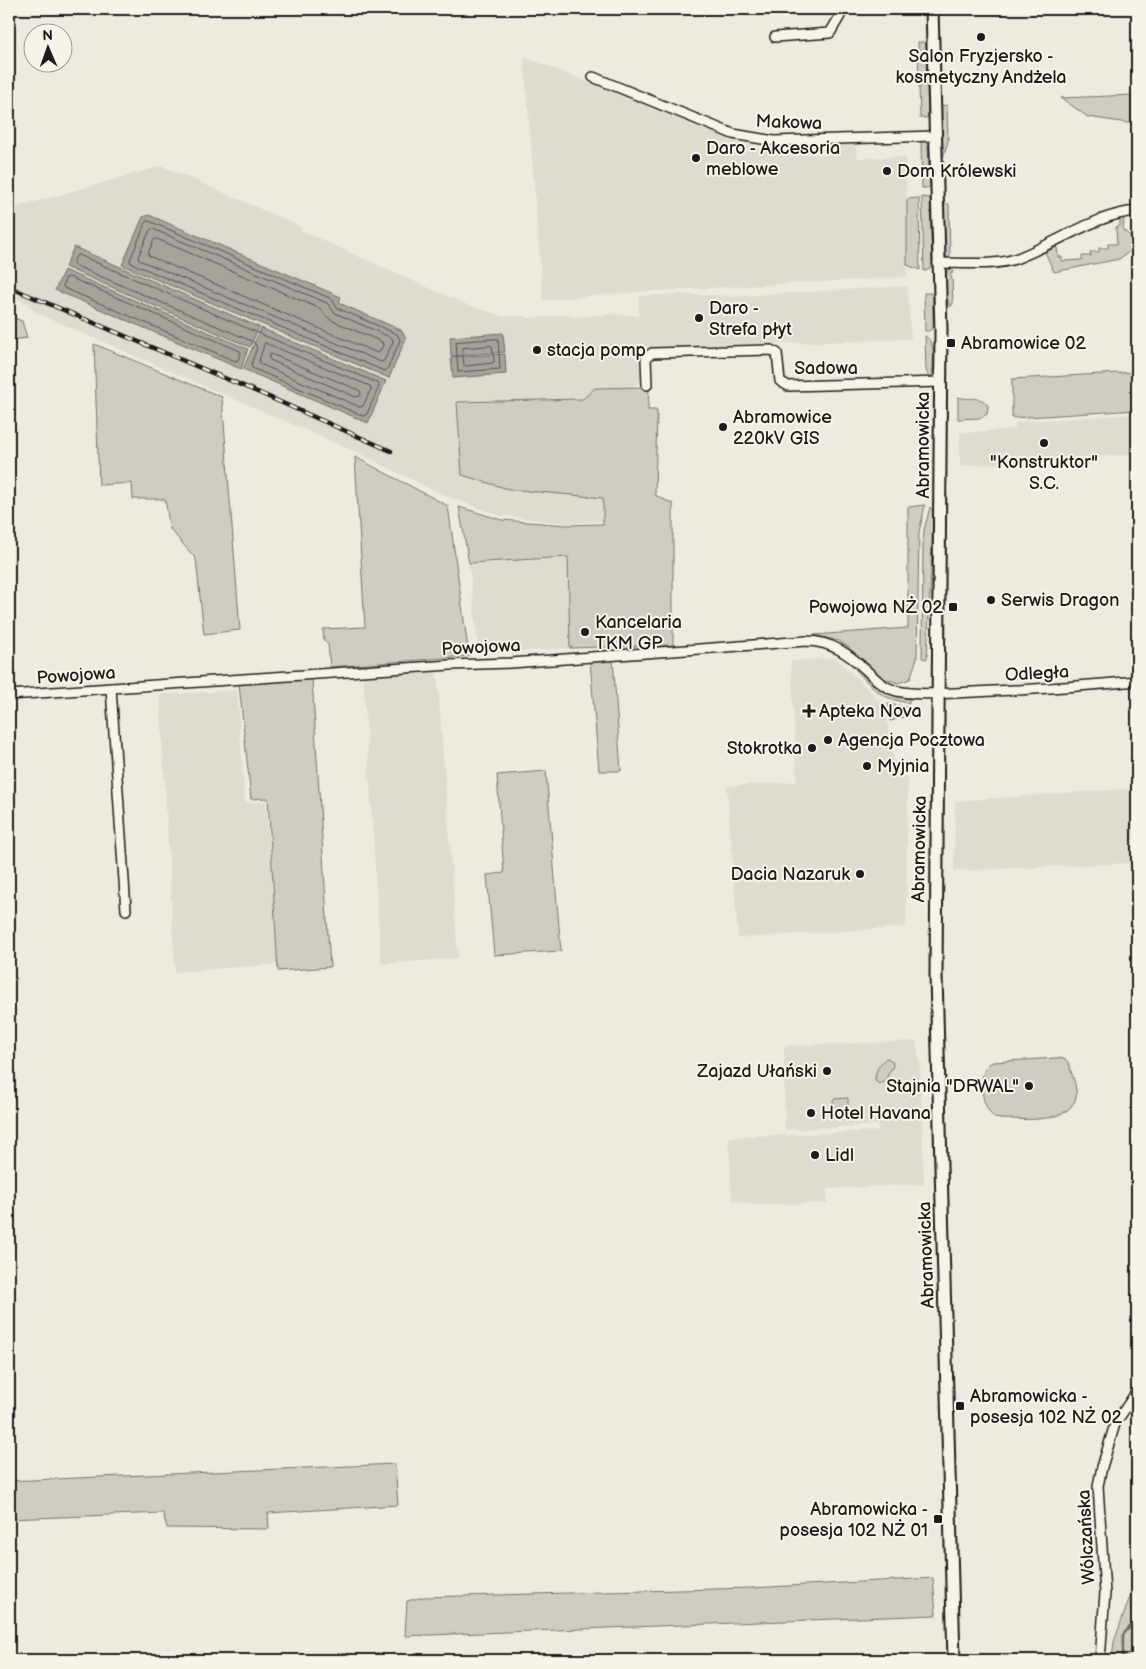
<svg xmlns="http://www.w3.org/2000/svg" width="1146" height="1669" viewBox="0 0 1146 1669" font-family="'Balsamiq Sans',sans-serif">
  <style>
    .built { fill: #dedbd1 }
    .green { fill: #cfccc3; stroke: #767470 }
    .water { fill: #a6a39d; stroke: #6f6d69 }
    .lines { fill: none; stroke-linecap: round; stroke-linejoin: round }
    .shore { stroke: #535250; stroke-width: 1 }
    .stream { stroke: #6f6d69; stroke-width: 2.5 }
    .minor-casing { stroke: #1c1c1c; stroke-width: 12 }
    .major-casing { stroke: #1c1c1c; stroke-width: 15 }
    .minor { stroke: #f7f3e8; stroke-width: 9 }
    .major { stroke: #f7f3e8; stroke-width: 11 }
    .rail-casing { stroke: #1c1c1c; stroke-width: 4.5 }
    .rail { stroke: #f7f3e8; stroke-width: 2.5; stroke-dasharray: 8; stroke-linecap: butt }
    .poi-dot { fill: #1c1c1c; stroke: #f7f3e8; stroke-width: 2 }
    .labels { text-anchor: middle; stroke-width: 4; stroke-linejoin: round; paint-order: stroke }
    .poi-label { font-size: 18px; fill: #1c1c1c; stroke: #f7f3e8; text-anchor: start }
    .street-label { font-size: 18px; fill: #1c1c1c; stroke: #f7f3e8 }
  </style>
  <rect width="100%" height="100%" fill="#eeeae0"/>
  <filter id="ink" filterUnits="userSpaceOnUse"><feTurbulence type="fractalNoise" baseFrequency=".02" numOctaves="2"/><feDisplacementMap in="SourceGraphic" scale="10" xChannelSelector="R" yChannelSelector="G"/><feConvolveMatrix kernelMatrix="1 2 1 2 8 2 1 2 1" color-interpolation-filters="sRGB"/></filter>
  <g filter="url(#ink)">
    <path class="built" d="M524,57L620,94L720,135L768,151L826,155L827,144L856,143L857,158L906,157L907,277L639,292L543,300Z
      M162,166L300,226L302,231L467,305L502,316H527L528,318L553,317L555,315L568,314L571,317L617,314L639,316V296L678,294L741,296L907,286L911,339L641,348L643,378L633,387L595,388L583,399L457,402L508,489L603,497L602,521L565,523L501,516L443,495L354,451L34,312L27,303L9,296V209Z
      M1137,414V454L960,466V433L1015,429V422Z
      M568,557L570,648L479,654L469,563Z
      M836,658L884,705L897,778L908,777L906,927L738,938L727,786L797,782L791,661Z
      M437,672L458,958L381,964L363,675Z
      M237,690L245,803L266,801L278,964L175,972L160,695Z
      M1137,788V838L1131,839L1132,863L954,871L955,801Z
      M916,1041L920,1065L924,1184L827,1189V1203L754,1205L732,1200L729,1137L878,1131V1125L785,1130L784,1046Z"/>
    <path class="green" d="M918,42H924L926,43L927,80L919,81Z
      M919,85H926L927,86L928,116L926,118H920Z
      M1133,95L1137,103V122L1128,123L1088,117L1061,98Z
      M947,105L948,141L943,158L941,106Z
      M922,141H925L928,146L930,186L928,188H922L921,143Z
      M922,197L930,198V200L932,266L926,271H924Z
      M919,198L920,270L907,265V199Z
      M945,204H949L950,261L945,255L944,205Z
      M1120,218H1124L1123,230L1137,242V246L1119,259L1054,272L1045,252L1057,247L1058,257H1062V261L1082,260V256H1091L1090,252H1099V248H1108V244H1117L1116,227L1120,226Z
      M951,268L953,273L950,274L952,279L953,304L950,307C946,296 940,276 951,268Z
      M924,293H931L933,295V327C932,331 928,331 925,331Z
      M9,316L22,321L27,338L10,340L12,392L9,398Z
      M925,336C937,343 933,364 932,376L929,377L926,370Z
      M94,344L222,397L240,630L204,634L196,559L170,529L165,499H133L132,483L99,485Z
      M1137,372V410L1012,418V379Z
      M649,387L648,410H657L655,495L673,504V645L570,648L568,557L469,563L459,507L502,520L567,525L603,524V498L508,489L462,475L457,402L583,399L595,388Z
      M958,397C969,401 981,394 988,406L987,414L980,418L958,419Z
      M355,457L448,506L469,656L330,667L328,644L324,641L323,629L365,627Z
      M925,505L919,532L917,658L910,679L898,683L881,677L848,647L839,641L814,635L908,628V507Z
      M930,507L933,511C932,560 929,609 927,659L922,658L923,545L924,530Z
      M613,660L621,771H599L590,661Z
      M855,669L858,670C876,687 884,696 909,699V703C879,698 875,690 855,669Z
      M312,679L330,967L278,971L268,798L251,799L239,684Z
      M888,704L910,708L914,714L890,721Z
      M546,771L561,951L494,955L487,875L504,873L497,775Z
      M887,1058L892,1061L893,1066L884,1082L879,1084L875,1081C874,1074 880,1061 887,1058Z
      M1056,1058C1067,1058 1069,1061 1071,1071C1074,1081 1080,1095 1073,1104C1062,1121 1029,1120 1012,1119C1007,1119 1001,1120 996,1118C989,1115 984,1103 983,1096C980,1085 981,1066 993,1062Z
      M848,1098V1107H846V1109L834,1110L833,1101L835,1099Z
      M395,1464L398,1505L268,1513L269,1529L167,1528L163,1513L9,1519V1481Z
      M1137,1577V1660H1112L1114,1642Z
      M933,1578L936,1615L405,1636L407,1601L424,1597L752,1588Z
      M426,1654V1660H314Z"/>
    <path class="water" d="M149,215L341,297L339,303L401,330L406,338L389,378L122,265L143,217Z
      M74,247L259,327L250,347L65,267Z
      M64,270L248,349L241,369L55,290Z
      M261,328L386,381L368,423L243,369Z
      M503,333L505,352L451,356L450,337Z
      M505,354L506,374L453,378L451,357Z"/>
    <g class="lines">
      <path class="shore" d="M149,221L332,299L337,308L397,334L400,340L387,370L384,371L131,263L130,260L146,222Z
        M153,229L327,303L335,313L392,338L393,342L384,361L381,362L139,260L138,257L150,230Z
        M157,239L321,309L325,315L331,320L382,342L383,345L380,351L377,353L149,256L148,253L154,240Z
        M79,255L258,333L378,383L379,386L367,414L363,416L252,368L251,365L257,348L254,342L74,265L73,263L76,256Z
        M69,277L240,351L241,353L238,360L235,361L64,288L63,286L65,279Z
        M498,339L500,369L458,372L456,342Z
        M265,343L370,386L371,389L363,406L360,407L260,364L259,362Z
        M492,346L494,361L493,363L466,366L464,365L462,350L463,348Z
        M271,354L359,390L361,393L360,396L356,397L270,360L269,358Z"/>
      <path class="stream" d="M1123,1660V1635L1137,1618"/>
      <defs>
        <path id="minor" d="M775,37L830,33L840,16L839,9
          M593,77L733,134L774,141L935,136
          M938,263C960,263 995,266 1015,259C1054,245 1098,213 1137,211
          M647,385L646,358L652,353L771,350L777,353L780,381L788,386L941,382
          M111,688L126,910
          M9,695L450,665L511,663L806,641C831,641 849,654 866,670C876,679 884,688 897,691C922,696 949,693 974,692C1028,690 1083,686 1137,681
          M1100,1660L1105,1593L1098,1486L1102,1467L1115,1424L1137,1391"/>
        <path id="major" d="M932,9L941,330L936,975L954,1660"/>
      </defs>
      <use href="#minor" class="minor-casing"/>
      <use href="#major" class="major-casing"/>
      <use href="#minor" class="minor"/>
      <use href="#major" class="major"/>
      <defs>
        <path id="rail" d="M9,287L262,394L391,451"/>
      </defs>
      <use href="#rail" class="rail-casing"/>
      <use href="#rail" class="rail"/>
    </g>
  </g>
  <g class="poi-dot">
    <circle cx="981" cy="37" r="5"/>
    <circle cx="696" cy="158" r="5"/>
    <circle cx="887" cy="171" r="5"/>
    <circle cx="699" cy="318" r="5"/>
    <rect x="946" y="338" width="10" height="10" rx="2.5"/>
    <circle cx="537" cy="350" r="5"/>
    <circle cx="723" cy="427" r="5"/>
    <circle cx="1044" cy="443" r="5"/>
    <circle cx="991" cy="600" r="5"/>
    <rect x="948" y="602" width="10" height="10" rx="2.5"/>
    <circle cx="585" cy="632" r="5"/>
    <path d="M806.5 703.5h5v5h5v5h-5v5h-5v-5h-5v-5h5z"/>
    <circle cx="828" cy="740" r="5"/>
    <circle cx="812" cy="748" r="5"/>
    <circle cx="867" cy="766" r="5"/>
    <circle cx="860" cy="874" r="5"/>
    <circle cx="827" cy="1071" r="5"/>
    <circle cx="1029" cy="1086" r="5"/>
    <circle cx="811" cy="1113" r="5"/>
    <circle cx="815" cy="1155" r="5"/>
    <rect x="955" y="1401" width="10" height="10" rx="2.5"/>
    <rect x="933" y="1514" width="10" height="10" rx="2.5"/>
  </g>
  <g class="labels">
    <g class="poi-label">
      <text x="981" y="62" text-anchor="middle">Salon Fryzjersko -<tspan x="981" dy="21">kosmetyczny Andżela</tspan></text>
      <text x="706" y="154">Daro - Akcesoria<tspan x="706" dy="21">meblowe</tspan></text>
      <text x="897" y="177">Dom Królewski</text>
      <text x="709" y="314">Daro -<tspan x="709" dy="21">Strefa płyt</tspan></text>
      <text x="961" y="349">Abramowice 02</text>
      <text x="547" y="356">stacja pomp</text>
      <text x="733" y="423">Abramowice<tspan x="733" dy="21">220kV GIS</tspan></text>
      <text x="1044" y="468" text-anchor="middle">"Konstruktor"<tspan x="1044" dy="21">S.C.</tspan></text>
      <text x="1001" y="606">Serwis Dragon</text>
      <text x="943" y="613" text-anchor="end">Powojowa NŻ 02</text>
      <text x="595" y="628">Kancelaria<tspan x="595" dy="21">TKM GP</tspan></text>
      <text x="819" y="717">Apteka Nova</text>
      <text x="838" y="746">Agencja Pocztowa</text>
      <text x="802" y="754" text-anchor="end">Stokrotka</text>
      <text x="877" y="772">Myjnia</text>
      <text x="850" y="880" text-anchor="end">Dacia Nazaruk</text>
      <text x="817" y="1077" text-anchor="end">Zajazd Ułański</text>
      <text x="1019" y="1092" text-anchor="end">Stajnia "DRWAL"</text>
      <text x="821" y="1119">Hotel Havana</text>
      <text x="825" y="1161">Lidl</text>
      <text x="970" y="1402">Abramowicka -<tspan x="970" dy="21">posesja 102 NŻ 02</tspan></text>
      <text x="928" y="1515" text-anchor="end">Abramowicka -<tspan x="928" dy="21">posesja 102 NŻ 01</tspan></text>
    </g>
    <g class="street-label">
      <text transform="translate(789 122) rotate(2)" y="6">Makowa</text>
      <text x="826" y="374">Sadowa</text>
      <text transform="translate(923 445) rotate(-90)" y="6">Abramowicka</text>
      <text transform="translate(481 647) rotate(-3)" y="6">Powojowa</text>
      <text transform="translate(1037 673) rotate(-3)" y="6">Odległa</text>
      <text transform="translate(76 675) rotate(-4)" y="6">Powojowa</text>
      <text transform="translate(919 849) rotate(-89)" y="6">Abramowicka</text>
      <text transform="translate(926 1255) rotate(-92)" y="6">Abramowicka</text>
      <text transform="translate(1086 1537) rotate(-93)" y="6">Wólczańska</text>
    </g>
  </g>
  <rect width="1146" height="1669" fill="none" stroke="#f7f3e8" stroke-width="30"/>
  <rect x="15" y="15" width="1116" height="1639" fill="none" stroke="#1c1c1c" stroke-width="2" filter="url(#ink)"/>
  <g transform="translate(48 48) rotate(358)"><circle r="24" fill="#f7f3e8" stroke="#9f9d96"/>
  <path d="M0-4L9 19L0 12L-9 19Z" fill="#1c1c1c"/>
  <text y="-8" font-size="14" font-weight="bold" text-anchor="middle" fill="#1c1c1c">N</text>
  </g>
</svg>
